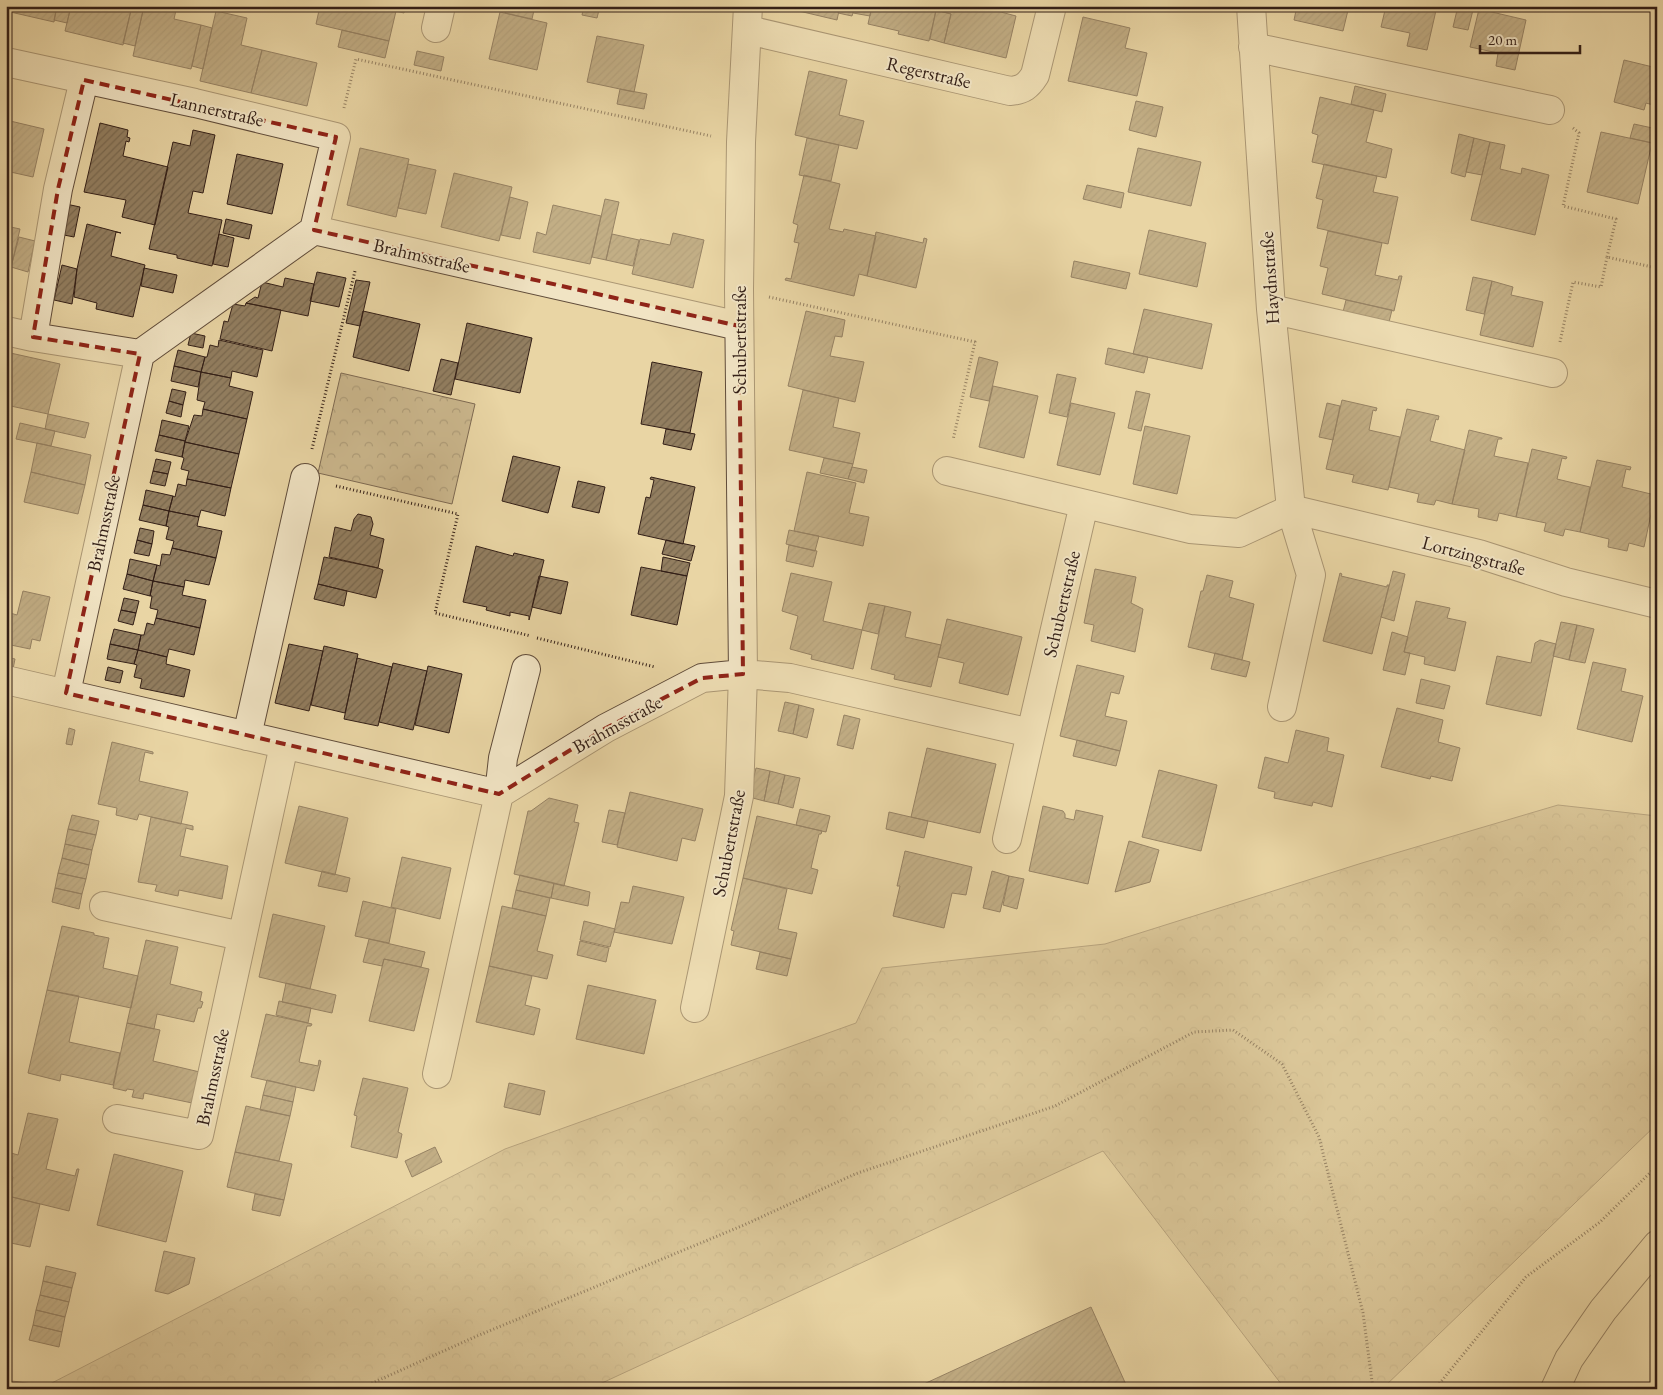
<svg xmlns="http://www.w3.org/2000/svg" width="1663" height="1395" viewBox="0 0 1663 1395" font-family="'EB Garamond',serif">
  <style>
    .forest { fill: url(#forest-crowns); stroke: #7e6a52 }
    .building { fill: url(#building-hatch); stroke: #331f17 }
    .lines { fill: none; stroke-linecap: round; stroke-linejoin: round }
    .minor-casing { stroke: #604c3a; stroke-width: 30 }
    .major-casing { stroke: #331f17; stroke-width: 30 }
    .path { stroke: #331f17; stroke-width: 3; stroke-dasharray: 1 2.5; stroke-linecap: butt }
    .minor { stroke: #f1e4c4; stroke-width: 28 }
    .major { stroke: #e9d5a4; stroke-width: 28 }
    .marked { fill: none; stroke: #8f2418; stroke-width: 4; stroke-dasharray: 10 6; stroke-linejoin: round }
    .labels { text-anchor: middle; stroke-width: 4; stroke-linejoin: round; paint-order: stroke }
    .street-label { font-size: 19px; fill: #331f17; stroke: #f1e4c4 }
  </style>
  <defs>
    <pattern id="forest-crowns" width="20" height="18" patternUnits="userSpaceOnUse" patternTransform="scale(1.25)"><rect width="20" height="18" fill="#cab68c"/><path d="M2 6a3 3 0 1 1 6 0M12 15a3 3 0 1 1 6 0" fill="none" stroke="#ae9c78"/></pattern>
    <pattern id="building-hatch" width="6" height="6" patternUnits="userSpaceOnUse" patternTransform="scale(1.25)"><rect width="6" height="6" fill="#927e60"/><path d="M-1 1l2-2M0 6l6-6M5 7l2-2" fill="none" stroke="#78674e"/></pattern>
  </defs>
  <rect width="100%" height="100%" fill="#e9d5a4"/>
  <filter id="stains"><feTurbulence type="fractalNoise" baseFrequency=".004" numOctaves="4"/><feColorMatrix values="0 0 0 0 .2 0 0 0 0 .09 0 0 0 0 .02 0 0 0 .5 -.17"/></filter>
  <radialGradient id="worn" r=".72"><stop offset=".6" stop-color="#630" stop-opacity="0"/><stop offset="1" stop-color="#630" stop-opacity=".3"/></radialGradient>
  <path class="forest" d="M341,373L475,404L452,504L318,473Z
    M1558,805L1657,816V1124L1382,1389H1285L1103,1151L589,1389H6V1380L46,1386L505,1149L856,1023L882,968L1105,944L1362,863Z"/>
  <path class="building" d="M6,6H57L54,22L6,11Z
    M57,6H71L67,23L54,20Z
    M71,6H132L123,45L65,31Z
    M132,6H144L135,46L123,43Z
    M144,6H177L174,19L201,25L191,69L133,56Z
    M320,6H406L404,13L396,11L389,41L316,24Z
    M506,6H535L532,19L505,13Z
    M584,6H600L597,18L582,15Z
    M787,6H840L837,20L786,8Z
    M840,6H855L852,16L838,13Z
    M855,6H872L870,16L853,13Z
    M872,6H937L929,41L898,34L899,31L868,24Z
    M937,6H978L1016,16L1006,58L944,43L951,14L936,10Z
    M1297,6H1349L1343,31L1294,20Z
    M1386,6H1437L1427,50L1407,46L1410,33L1381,27Z
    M1458,6H1474L1468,30L1453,27Z
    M1479,9L1526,20L1515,70L1496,66L1498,53L1470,47Z
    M936,10L951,14L944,43L930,39Z
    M216,11L247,18L241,45L262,50L251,93L200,81Z
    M500,12L547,23L537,70L489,59Z
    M1083,17L1130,28L1125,48L1147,53L1137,96L1068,81Z
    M201,25L212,28L203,69L192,66Z
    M342,30L389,41L385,58L338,47Z
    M597,36L644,45L634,92L587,82Z
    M262,50L317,63L307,106L251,93Z
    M417,51L444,57L441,71L414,65Z
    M1624,60L1657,68V106L1646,103L1644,110L1614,102Z
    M809,71L847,80L839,115L864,121L857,149L795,135Z
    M1355,86L1386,94L1382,112L1351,104Z
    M620,89L647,94L644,109L617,104Z
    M1320,97L1374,110L1366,142L1392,149L1386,178L1312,162L1318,135L1312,133Z
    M1136,101L1163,107L1156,137L1129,130Z
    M6,120L44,129L33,177L6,171Z
    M100,123L128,130L127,137L130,138L129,142L126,141L123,156L168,167L155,225L122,217L126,200L84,192Z
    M1634,124L1657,129V144L1630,138Z
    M193,130L215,135L203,193L193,191L188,213L222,220L212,266L177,258V255L149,249L173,142L190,146Z
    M1601,132L1652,143L1638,204L1587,192Z
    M1459,134L1474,138L1465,177L1451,173Z
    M807,138L839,145L831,181L799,175Z
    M1474,138L1490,142L1482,175L1466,172Z
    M1490,142L1505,145L1500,169L1521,174L1522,168L1549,175L1535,235L1471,220Z
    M360,148L409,159L396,217L347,205Z
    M1138,148L1201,162L1191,206L1128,192Z
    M237,154L283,164L272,214L227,204Z
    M408,164L436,170L426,214L398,208Z
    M1324,164L1377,176L1373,192L1398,197L1388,244L1317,228L1323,200L1316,198Z
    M454,173L512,187L499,241L441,227Z
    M804,175L840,184L829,229L843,232L844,229L876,236L867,276L859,274L854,296L785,280L786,278L791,279L799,243L794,242L798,225L793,223Z
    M1087,185L1124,193L1121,208L1083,199Z
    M510,197L528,202L520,239L501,235Z
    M605,199L619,202L606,260L592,257Z
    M66,204L80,207L74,237L59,234Z
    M553,205L601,216L590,264L533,252L537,232L546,235Z
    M226,219L252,225L249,239L223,233Z
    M87,224L121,233L116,232L111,256L145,265L133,317L96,309L97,303L74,297L77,269Z
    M6,226L20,229L6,289Z
    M1149,230L1206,243L1197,287L1139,274Z
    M1328,231L1382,243L1375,275L1398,280L1399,276H1402L1394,311L1322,294L1328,268L1320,266Z
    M876,232L923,243L924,238L927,239L916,288L867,276Z
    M673,233L704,240L693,288L632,274L640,239L670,245Z
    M219,234L234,238L228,267L213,264Z
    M612,234L639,240L633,266L606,260Z
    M19,237L35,241L28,272L11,267Z
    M1074,261L1130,273L1126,289L1071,277Z
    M62,265L77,269L72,304L54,300Z
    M144,268L177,275L173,293L141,286Z
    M317,272L346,278L339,307L310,301Z
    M1473,277L1492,281L1484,314L1466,310Z
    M285,278L314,284L308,316L246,303L255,297L258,298L262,282L283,287Z
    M356,280L370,282L360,326L346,323Z
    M1492,281L1513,287L1511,295L1543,302L1533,347L1480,335Z
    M1346,300L1392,310L1387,330L1341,320Z
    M246,303L281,310L272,351L220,339L224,321L228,322L233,304L245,306Z
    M1144,309L1212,324L1202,369L1133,354Z
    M363,311L420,324L409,371L353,357Z
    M806,311L845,320L842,337L835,336L830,356L864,362L855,402L788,386Z
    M467,323L532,338L520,393L455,379Z
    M191,333L205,336L203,348L188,345Z
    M219,340L263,350L257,377L232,371L231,378L201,372L205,357H207L210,345L218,347Z
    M1108,348L1148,357L1144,373L1105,364Z
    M178,350L205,357L201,372L174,366Z
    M6,352L60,364L48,414L6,405Z
    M979,357L998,362L989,401L970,397Z
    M441,359L458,363L451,395L433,391Z
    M652,362L702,372L690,433L641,424Z
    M174,366L201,372L198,387L171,381Z
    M201,372L231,378L229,386L253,392L247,419L203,409L205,402L197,400Z
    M1057,374L1076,378L1067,417L1049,413Z
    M993,386L1038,396L1024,458L979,447Z
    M172,389L186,392L183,405L169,401Z
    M803,390L839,398L833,427L860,433L853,464L789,450Z
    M1136,391L1150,394L1141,431L1128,428Z
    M1342,400L1377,408L1376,411L1373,410L1369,430L1400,437L1388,490L1352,482L1354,475L1326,469Z
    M169,401L183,405L181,417L166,413Z
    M1071,403L1115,413L1100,475L1057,465Z
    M1327,403L1340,406L1333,440L1319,437Z
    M203,409L247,419L239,454L185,442L194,415L202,416Z
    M1407,409L1439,416L1438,420L1436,419L1430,441L1465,450L1452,504L1436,500L1434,505L1417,502L1419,494L1389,487Z
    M48,414L89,423L85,438L45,429Z
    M162,420L189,426L185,441L159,435Z
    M20,423L55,431L51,446L16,439Z
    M1145,426L1190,436L1177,494L1133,484Z
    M666,429L695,434L691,450L663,444Z
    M1469,430L1502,438V439H1498L1494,456L1528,463L1516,517L1499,513L1497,521L1478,517L1479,509L1452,504Z
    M159,435L185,441L182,457L155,451Z
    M185,442L239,454L231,488L187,479L189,471L181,469L184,458L182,457Z
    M37,443L91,455L85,485L31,472Z
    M1532,449L1567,457L1566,459L1562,458L1557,479L1590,487L1580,532L1565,529L1563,536L1544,531L1546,523L1516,517Z
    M513,456L560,467L548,513L502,501Z
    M824,458L853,464L848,479L820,473Z
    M156,459L171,462L168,474L153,471Z
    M1597,460L1631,467L1630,470L1626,469L1622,487L1655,495L1644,547L1629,543L1627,551L1608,547L1609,539L1580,532Z
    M852,467L867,470L864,483L848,479Z
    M153,471L168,474L165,486L150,483Z
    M31,472L85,485L78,514L24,502Z
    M807,472L856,483L849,513L869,517L863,546L794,531Z
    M651,477L695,487L683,544L638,534L646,497L650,498L654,480L650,479Z
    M187,479L231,488L225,516L201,510L199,517L169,511L173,496L175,497L178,484L186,486Z
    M578,481L605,487L599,513L572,507Z
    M146,490L173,496L169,511L143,505Z
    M143,505L169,511L166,526L139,520Z
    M169,511L199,517L197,526L222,531L216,558L172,548L174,541L166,539L169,527L166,526Z
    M358,514L371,517L373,524L370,535L384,539L378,568L329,557L335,527L351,531L354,519Z
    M140,528L154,531L152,544L137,540Z
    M789,530L819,536L815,551L786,544Z
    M137,540L152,544L149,556L134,553Z
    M666,540L695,546L691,561L662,554Z
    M789,545L817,551L813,567L786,561Z
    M476,546L513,556L514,553L544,560L529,620V616L510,612V616L486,610L487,607L463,602Z
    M172,548L216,558L209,585L185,580L184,587L153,581L157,565L160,566L162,554L170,555Z
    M324,557L378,568L383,570L376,598L318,584Z
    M663,557L690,563L687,576L661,571Z
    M130,559L157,565L153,581L127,574Z
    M641,567L687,576L677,625L631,615Z
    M1095,569L1136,577L1131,603L1143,609L1135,652L1091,641L1094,625L1084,623Z
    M1393,571L1405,574L1394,621L1381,617Z
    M791,573L832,582L823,621L862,630L853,669L811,659L812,655L790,649L798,616L782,611Z
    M1340,573L1342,574L1341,576L1387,587V585H1389L1372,654L1323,641Z
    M127,574L153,581L150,596L123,589Z
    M1207,575L1233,581L1229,597L1254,604L1242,660L1188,647L1201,591H1203Z
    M539,576L568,582L561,614L532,607Z
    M153,581L184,587L182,595L206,600L200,628L156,618L158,610L150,608L152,596H150Z
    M318,584L347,591L344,606L314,599Z
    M23,591L50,597L40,641L32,639L30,649L6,644V632L10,613L17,615Z
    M124,598L139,601L136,613L121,610Z
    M1416,601L1450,608L1447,618L1466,622L1455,671L1424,664L1425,657L1404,652Z
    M869,603L885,606L878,634L862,630Z
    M885,606L911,612L905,637L941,645L931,687L894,679L895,675L871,669Z
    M121,610L136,613L133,625L118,621Z
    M156,618L200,628L194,655L169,649L167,657L138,650L141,635H144L147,623L154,625Z
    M947,619L1022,637L1008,695L959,683L964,663L938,657Z
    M1561,622L1577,625L1569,660L1553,656Z
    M1577,625L1594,629L1585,663L1569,660Z
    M114,629L141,635L138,650L110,644Z
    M1392,632L1408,637L1404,652L1410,653L1405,675L1383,670Z
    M1540,640L1556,644L1541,716L1486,704L1497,656L1531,663L1535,643Z
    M110,644L138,650L134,664L107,659Z
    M289,644L323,651L309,711L275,703Z
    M324,646L358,654L345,713L311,705Z
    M138,650L167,657L166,664L190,670L184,697L140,688L142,679L134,677L137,665L134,664Z
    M1215,653L1250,662L1246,677L1211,669Z
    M6,657L15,659L12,674L6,673Z
    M357,658L392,667L378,726L344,719Z
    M1593,662L1626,669L1621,691L1643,696L1632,742L1577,729Z
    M393,663L427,671L413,730L379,722Z
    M1077,665L1124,676L1119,694L1111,692L1105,716L1127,721L1120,751L1060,736Z
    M428,666L462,674L449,733L415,725Z
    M108,667L123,671L120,683L105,680Z
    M1421,679L1450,686L1444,709L1416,703Z
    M785,702L799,705L793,734L778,731Z
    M799,705L814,709L807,738L793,734Z
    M1397,708L1443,720L1438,742L1460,748L1452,781L1431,776L1430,779L1381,767Z
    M844,715L860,719L853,749L837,745Z
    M69,728L75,730L72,745L66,744Z
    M1296,730L1329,738L1327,751L1344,755L1332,807L1313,802L1312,806L1274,798L1275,792L1258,788L1265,757L1288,763Z
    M1077,740L1120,751L1116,766L1073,756Z
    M112,742L153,752V754L145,752L139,781L188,792L181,824L139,814L137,820L116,815L117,808L98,804Z
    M927,748L996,764L980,833L911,817Z
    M756,768L770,771L764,801L749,797Z
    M1159,770L1217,785L1201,851L1142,837Z
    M770,771L785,775L778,804L764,801Z
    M785,775L800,778L793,808L778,804Z
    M630,792L703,809L695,841L682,838L677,861L617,847Z
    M549,798L578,805L574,822L579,823L564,886L514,874L528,811H531Z
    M299,806L348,818L335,875L285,863Z
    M1043,806L1063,811L1065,814V818L1074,820L1076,810L1103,816L1088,884L1029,871Z
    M800,809L830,816L826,832L796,825Z
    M609,810L625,813L617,845L602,842Z
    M889,812L928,821L924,838L886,829Z
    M72,815L99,821L96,835L68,829Z
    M757,816L822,831L821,834H819L811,868L818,870L812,894L743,878Z
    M151,817L193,826V830L186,828L180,856L228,866L222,899L179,890L178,896L155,891L157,885L138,882Z
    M68,829L96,835L92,850L65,844Z
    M1129,841L1159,850L1150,882L1115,892Z
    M65,844L92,850L89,865L62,858Z
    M905,851L972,867L966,895L952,893L944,928L893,916L900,886H897Z
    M402,857L451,868L440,919L391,907Z
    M62,858L89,865L86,879L58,873Z
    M322,871L350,878L347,892L318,886Z
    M992,871L1009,876L1000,912L983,908Z
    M58,873L86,879L82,894L55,888Z
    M520,875L554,883L551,898L516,890Z
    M1009,876L1024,879L1017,909L1003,905Z
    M743,878L787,889L778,929L797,933L791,959L731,945L734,931L731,930Z
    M554,883L590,892L588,906L551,898Z
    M633,886L684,897L672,944L614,932L621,902L629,903Z
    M55,888L82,894L79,909L52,902Z
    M516,890L550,898L546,916L512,908Z
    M363,901L396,909L389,943L355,936Z
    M502,906L546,916L537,951L553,955L547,979L489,966Z
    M273,914L325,926L310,989L259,977Z
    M584,921L615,929L610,947L580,940Z
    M62,926L94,933V935L109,938L103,968L138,976L131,1008L47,990Z
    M369,939L425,952L421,967L384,959L382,966L363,962Z
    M146,940L178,947L170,984L202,992L200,1001L203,1002L201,1008H198L194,1022L157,1014L154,1029L127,1023Z
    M580,941L609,948L606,962L577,955Z
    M760,952L791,959L787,976L756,969Z
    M384,959L429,969L414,1031L369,1021Z
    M489,966L532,976L525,1005L540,1009L534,1035L476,1022Z
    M286,983L336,995L332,1013L282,1002Z
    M588,985L656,1000L644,1054L576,1039Z
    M47,990L79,996L69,1042L120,1053L113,1085L61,1074L60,1081L28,1073Z
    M279,1001L311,1008L308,1023L276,1015Z
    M266,1014L312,1024L311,1026H307L299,1062L318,1066L319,1060L321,1061L314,1091L251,1077Z
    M127,1023L160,1030L153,1061L204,1073L197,1104L144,1093L143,1099L132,1097L134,1090L127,1089L126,1091L113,1088Z
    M363,1078L408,1088L398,1132L402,1134L397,1158L351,1147L357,1116L354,1115Z
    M267,1080L296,1087L293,1102L263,1095Z
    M509,1083L545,1091L540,1115L504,1107Z
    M263,1095L293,1102L290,1116L260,1110Z
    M246,1106L290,1116L279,1161L235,1152Z
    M28,1113L58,1119L46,1169L75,1176L77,1169H79L69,1211L8,1196L13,1177L6,1174L11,1153L18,1155Z
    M435,1147L442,1162L412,1177L405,1161Z
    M235,1152L292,1164L284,1200L227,1187Z
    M114,1154L183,1171L166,1242L97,1225Z
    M255,1194L284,1200L280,1216L252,1210Z
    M8,1196L40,1204L30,1247L6,1242V1204Z
    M164,1251L195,1258L189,1284L168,1294L155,1291Z
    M46,1266L76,1273L72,1288L43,1281Z
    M43,1281L72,1288L69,1302L40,1295Z
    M40,1295L69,1302L65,1317L36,1310Z
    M1091,1307L1128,1389H913Z
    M36,1310L65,1317L62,1332L33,1325Z
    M33,1325L62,1332L59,1347L29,1340Z"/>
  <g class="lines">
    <defs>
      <path id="minor" d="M436,28L441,6
        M748,30L1010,91C1023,90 1028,86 1035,75L1052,6
        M1253,47L1550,110
        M6,62L195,103L336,137L314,230
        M1271,309L1553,373
        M6,331L33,337L140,354L314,230L739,326
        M33,337L58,189L84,80
        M947,471L1190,529L1239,533L1291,509L1271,309L1251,6
        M6,680L499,794L606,728L702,678L743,674L790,678L1031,733L1084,504
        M66,693L140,354
        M1282,707L1311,575L1291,509L1479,554L1566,582L1657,604
        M247,736L305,478
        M1007,839L1031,733
        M104,906L241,936
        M695,1008L739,796L743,674L739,290L741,142L748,6
        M437,1074L499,794L503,758L526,669
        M117,1119L199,1135L284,745"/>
      <path id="major" d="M1555,1389L1569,1359L1603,1310L1657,1245"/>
    </defs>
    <use href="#minor" class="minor-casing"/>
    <use href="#major" class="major-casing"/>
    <path class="path" d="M344,108L356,59L711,136
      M1573,128L1579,133L1563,206L1616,219L1607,257
      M769,297L975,342L953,440
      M1560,342L1573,282L1601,287L1607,257L1657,268
      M312,449L355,271
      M336,486L458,514L435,613L531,636
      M537,638L655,667
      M359,1389L477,1336L744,1225L855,1174L1055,1106L1194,1032L1233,1030L1282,1064L1319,1137L1363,1313L1373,1389
      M1435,1389L1526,1277L1600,1222L1657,1166"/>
    <use href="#minor" class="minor"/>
    <use href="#major" class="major"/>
  </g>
  <path d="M0 0H1663V1395H0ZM84,80L336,137L314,230L739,326L743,674L702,678L606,728L499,794L66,693L140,354L33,337L58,189Z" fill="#e9d5a4" fill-opacity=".55" fill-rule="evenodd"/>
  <path class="marked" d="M84,80L336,137L314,230L739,326L743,674L702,678L606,728L499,794L66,693L140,354L33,337L58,189Z"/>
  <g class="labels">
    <g class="street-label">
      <text transform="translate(929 72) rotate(13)" y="7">Regerstraße</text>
      <text transform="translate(217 109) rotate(13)" y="7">Lannerstraße</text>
      <text transform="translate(422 255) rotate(13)" y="7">Brahmsstraße</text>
      <text transform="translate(1269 278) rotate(-94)" y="7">Haydnstraße</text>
      <text transform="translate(739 340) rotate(-90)" y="7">Schubertstraße</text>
      <text transform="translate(103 523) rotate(-78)" y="7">Brahmsstraße</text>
      <text transform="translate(1474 555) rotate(15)" y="7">Lortzingstraße</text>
      <text transform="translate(1061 604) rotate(-77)" y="7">Schubertstraße</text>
      <text transform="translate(617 724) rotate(-29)" y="7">Brahmsstraße</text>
      <text transform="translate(728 843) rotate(-79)" y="7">Schubertstraße</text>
      <text transform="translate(212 1077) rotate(-78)" y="7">Brahmsstraße</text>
    </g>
  </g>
  <rect width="1663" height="1395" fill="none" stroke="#e9d5a4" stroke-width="25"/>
  <rect x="8" y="8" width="1648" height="1380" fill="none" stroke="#331f17" stroke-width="2.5"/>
  <rect x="12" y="12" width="1638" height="1370" fill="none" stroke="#331f17"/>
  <path d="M1480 45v8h100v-8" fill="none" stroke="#331f17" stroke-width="2.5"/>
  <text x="1488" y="45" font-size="15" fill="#331f17" stroke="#f1e4c4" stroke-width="4" paint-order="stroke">20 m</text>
  <rect width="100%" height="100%" filter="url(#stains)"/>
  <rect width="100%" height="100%" fill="url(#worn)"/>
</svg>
